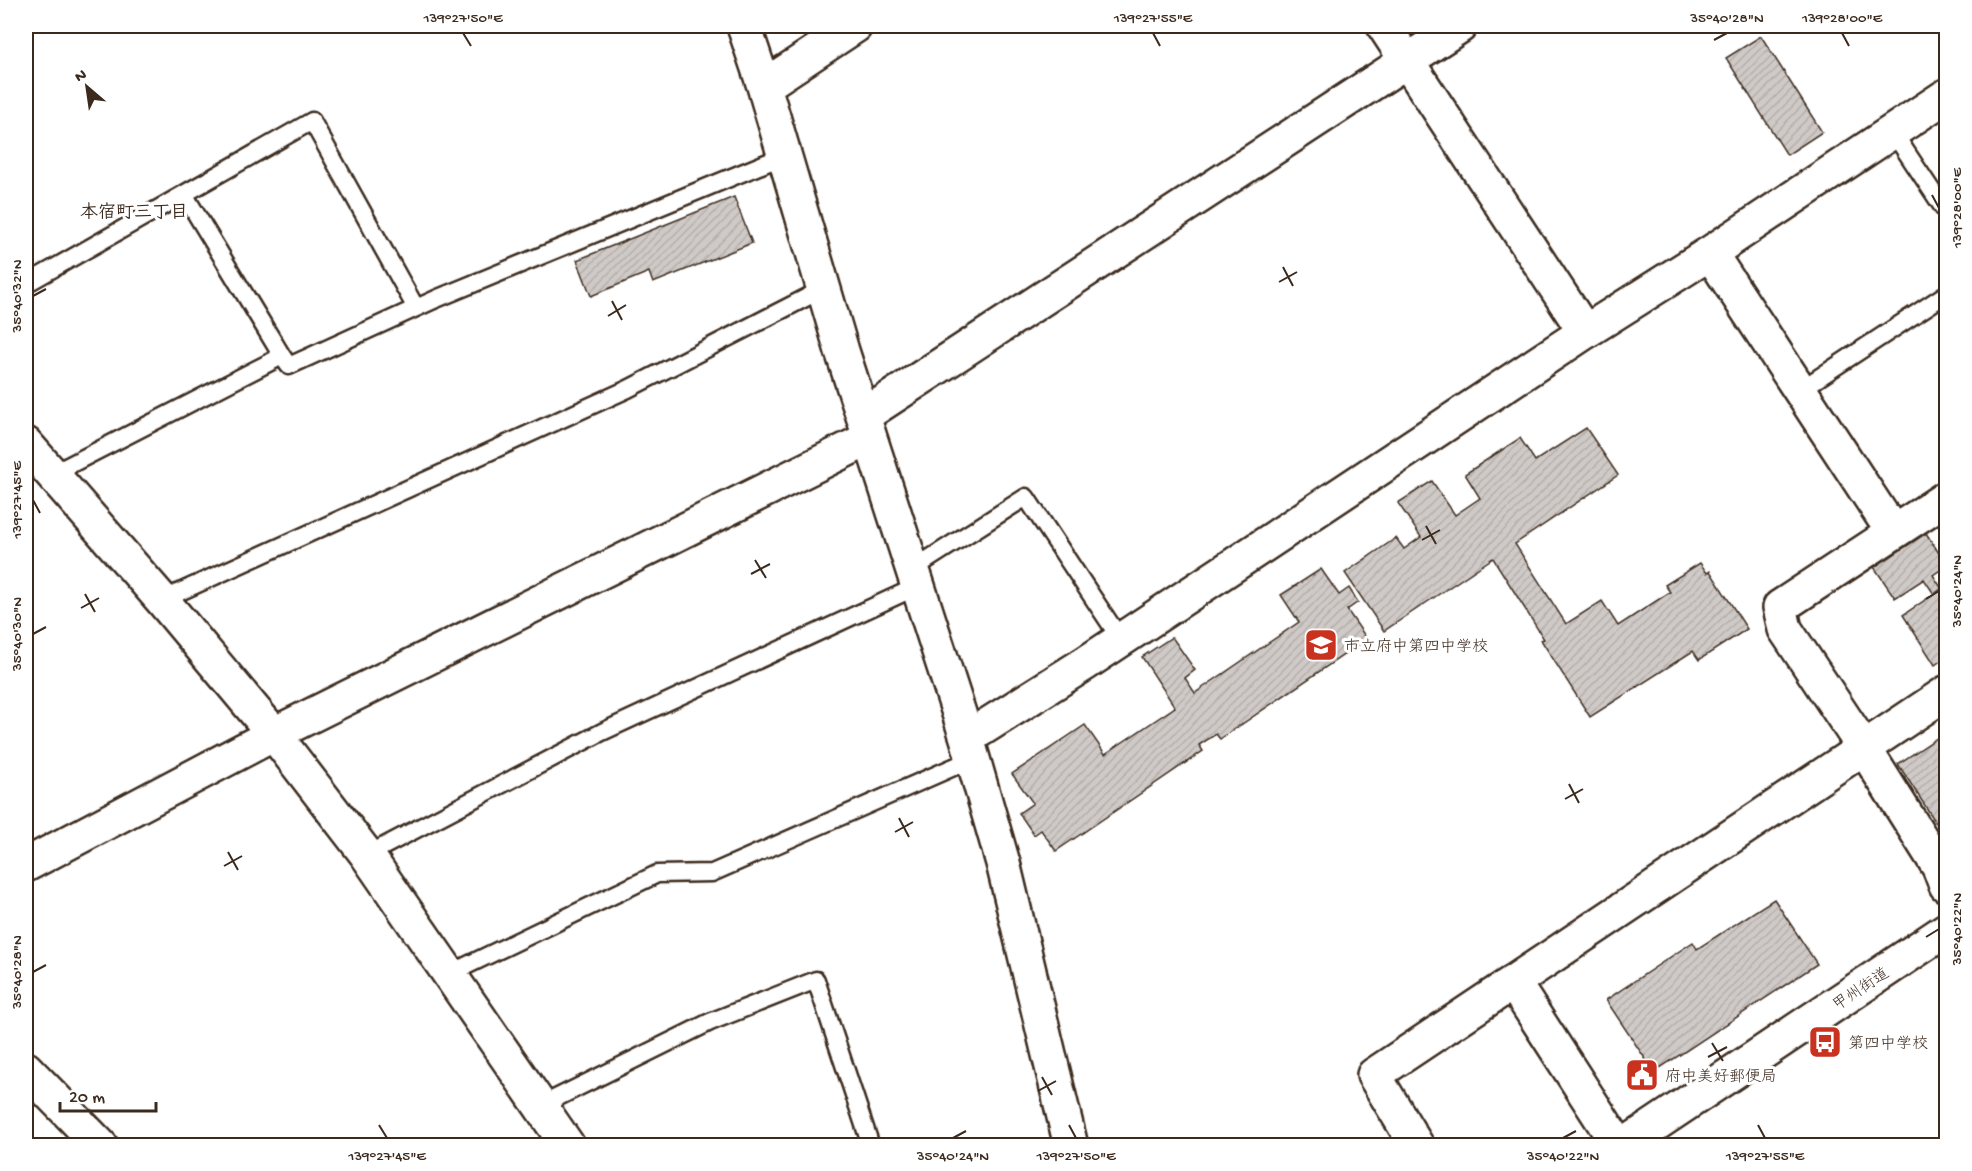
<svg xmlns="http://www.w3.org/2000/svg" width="1972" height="1171" viewBox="0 0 1972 1171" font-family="'Gochi Hand','Klee One',sans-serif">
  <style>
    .building { fill: url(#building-hatch); stroke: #3b2a1e; stroke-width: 1.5 }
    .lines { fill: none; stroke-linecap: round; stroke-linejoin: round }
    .service-casing { stroke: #3b2a1e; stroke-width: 21 }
    .minor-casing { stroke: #3b2a1e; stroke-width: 38 }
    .trunk-casing { stroke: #3b2a1e; stroke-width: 38 }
    .service { stroke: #fff; stroke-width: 16 }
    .minor { stroke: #fff; stroke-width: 33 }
    .trunk { stroke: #fff; stroke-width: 33 }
    .ticks { fill: none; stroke: #3b2a1e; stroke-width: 2 }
    .labels { text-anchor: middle; stroke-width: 6; stroke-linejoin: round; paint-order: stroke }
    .poi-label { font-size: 16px; fill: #3b2a1e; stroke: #fff; text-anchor: start }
    .street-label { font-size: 16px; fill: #3b2a1e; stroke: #fff }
    .neighbourhood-label { font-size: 18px; font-weight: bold; fill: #3b2a1e; stroke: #fff }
    .neatline { fill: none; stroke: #3b2a1e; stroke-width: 2 }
    .ticks-label { font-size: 15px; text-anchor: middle; fill: #3b2a1e }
  </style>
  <defs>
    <pattern id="building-hatch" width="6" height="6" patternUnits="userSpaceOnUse" patternTransform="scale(1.5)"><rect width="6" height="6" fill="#cfcac7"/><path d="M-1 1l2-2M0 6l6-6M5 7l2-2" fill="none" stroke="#b3aeaa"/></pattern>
  </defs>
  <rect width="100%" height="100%" fill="#fff"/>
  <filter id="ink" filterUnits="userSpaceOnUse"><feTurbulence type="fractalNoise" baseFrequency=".0167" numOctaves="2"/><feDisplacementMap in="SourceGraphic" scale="12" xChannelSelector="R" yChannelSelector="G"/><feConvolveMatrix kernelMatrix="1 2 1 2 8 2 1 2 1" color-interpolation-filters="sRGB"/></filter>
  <g filter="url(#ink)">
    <path class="building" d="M1761,36L1822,132L1787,155L1726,58Z
      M734,197L752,243L653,283L649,272L591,296L577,260Z
      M1586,428L1618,475L1515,544L1566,624L1602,601L1618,626L1670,592L1665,585L1700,563L1707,573L1710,571L1747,629L1699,660L1693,651L1590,717L1541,640L1544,639L1493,558L1384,631L1345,573L1396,538L1404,549L1421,537L1398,503L1432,481L1455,515L1480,498L1465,474L1520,438L1535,461Z
      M1926,533L1946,564V566L1933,575L1942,589L1934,594L1924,579L1895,598L1874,567Z
      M1321,569L1339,595L1349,588L1358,602L1347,610L1367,639L1220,739L1216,734L1199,745L1203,751L1056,851L1041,830L1034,835L1019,813L1033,803L1012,774L1085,725L1105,754L1175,707L1142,657L1172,637L1195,670L1185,678L1195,693L1299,622L1281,595Z
      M1946,586V657L1935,665L1903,615Z
      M1946,732V833L1944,835L1898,764Z
      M1774,899L1817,964L1654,1072L1606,1000L1693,942L1697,949Z"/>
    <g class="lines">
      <defs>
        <path id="service" d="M1893,132L1946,212
          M184,194L282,356
          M26,284L312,121L416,308
          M1800,390L1946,294
          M52,474L282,356L289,366L436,299L783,156
          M913,569L1026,497L1121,640
          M162,600L628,389L823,289
          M367,855L602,732L918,586
          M449,974L657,874L712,873L972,759
          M540,1106L710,1022L816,980L871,1146"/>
        <path id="minor" d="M744,26L764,86L842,351L967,738L1003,863L1071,1146
          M1384,26L1585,332
          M764,86L855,26
          M1710,253L1893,532
          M863,416L1460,26
          M26,444L162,600L274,734L367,855L568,1146
          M1946,498L1780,607L1785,629L1864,748L1939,867L1946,885
          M967,738L1086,663L1585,332L1710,253L1946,96
          M26,865L274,734L870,438
          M1513,982L1619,1146
          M26,1069L101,1146
          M1417,1146L1374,1075L1946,693"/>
        <path id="trunk" d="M1623,1146L1946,930"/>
      </defs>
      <use href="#service" class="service-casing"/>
      <use href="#minor" class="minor-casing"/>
      <use href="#trunk" class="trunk-casing"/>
      <use href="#service" class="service"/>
      <use href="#minor" class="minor"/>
      <use href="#trunk" class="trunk"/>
    </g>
  </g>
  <path class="ticks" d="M463,33L471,46M1153,33L1160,46M1842,33L1849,46M1714,40L1727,33M1932,195L1939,208M1283,267L1293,286M1279,282L1297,272M33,296L46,289M612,301L622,320M608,316L626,305M33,500L40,513M1426,526L1436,544M1422,540L1440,530M755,560L766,578M751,574L770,564M85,594L95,612M1926,599L1939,591M81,608L99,598M33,634L46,627M1569,784L1579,803M1565,799L1583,789M899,818L909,837M895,832L913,822M228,852L238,870M224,866L242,856M1926,937L1939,929M33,972L46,965M1712,1043L1723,1061M1708,1057L1727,1047M1042,1077L1052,1095M1038,1091L1056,1081M379,1125L387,1138M1069,1125L1076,1138M1758,1125L1765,1138M953,1138L966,1131M1563,1138L1576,1131"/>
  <defs>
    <symbol id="school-square" viewBox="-11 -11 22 22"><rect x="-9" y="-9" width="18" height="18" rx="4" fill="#c8321e" stroke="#fff"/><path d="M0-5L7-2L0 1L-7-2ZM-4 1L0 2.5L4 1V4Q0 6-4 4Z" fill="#fff"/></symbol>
    <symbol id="bus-square" viewBox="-11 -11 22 22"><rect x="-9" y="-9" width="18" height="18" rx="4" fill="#c8321e" stroke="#fff"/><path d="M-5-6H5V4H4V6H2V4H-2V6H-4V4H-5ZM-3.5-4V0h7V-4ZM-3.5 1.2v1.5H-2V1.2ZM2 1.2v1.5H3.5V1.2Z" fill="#fff"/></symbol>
    <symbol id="civic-square" viewBox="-11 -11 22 22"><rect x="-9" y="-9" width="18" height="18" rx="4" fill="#c8321e" stroke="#fff"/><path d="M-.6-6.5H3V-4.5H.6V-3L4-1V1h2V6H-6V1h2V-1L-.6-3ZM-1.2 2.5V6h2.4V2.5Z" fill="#fff"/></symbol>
  </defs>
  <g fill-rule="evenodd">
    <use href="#school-square" x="1302" y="626" width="38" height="38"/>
    <use href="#bus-square" x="1806" y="1023" width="38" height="38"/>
    <use href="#civic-square" x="1623" y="1056" width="38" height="38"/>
  </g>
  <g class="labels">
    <g class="poi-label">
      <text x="1344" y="651">市立府中第四中学校</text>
      <text x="1848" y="1048">第四中学校</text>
      <text x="1665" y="1081">府中美好郵便局</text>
    </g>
    <g class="street-label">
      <text transform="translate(1860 988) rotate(-34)" y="6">甲州街道</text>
    </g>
    <g class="neighbourhood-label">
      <text x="134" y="217">本宿町三丁目</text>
    </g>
  </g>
  <rect width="1972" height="1171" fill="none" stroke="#fff" stroke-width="66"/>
  <g transform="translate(87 87) rotate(331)" stroke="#ffffff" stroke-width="4.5" paint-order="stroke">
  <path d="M0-4.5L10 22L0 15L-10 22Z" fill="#3b2a1e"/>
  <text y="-9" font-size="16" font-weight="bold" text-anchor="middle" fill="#3b2a1e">N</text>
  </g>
  <path d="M60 1102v9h96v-9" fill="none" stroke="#3b2a1e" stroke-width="3"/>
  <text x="69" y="1102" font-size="18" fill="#3b2a1e" stroke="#ffffff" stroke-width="4.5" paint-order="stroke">20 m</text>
  <rect x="33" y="33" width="1906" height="1105" class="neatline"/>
  <g class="ticks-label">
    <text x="463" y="22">139°27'50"E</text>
    <text x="1153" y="22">139°27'55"E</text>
    <text x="1727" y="22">35°40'28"N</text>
    <text x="1842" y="22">139°28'00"E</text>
    <text transform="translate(1956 208) rotate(-90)" y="5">139°28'00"E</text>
    <text transform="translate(16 296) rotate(-90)" y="5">35°40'32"N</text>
    <text transform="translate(16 500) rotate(-90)" y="5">139°27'45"E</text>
    <text transform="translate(1956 591) rotate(-90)" y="5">35°40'24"N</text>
    <text transform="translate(16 634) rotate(-90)" y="5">35°40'30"N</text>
    <text transform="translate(1956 929) rotate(-90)" y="5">35°40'22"N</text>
    <text transform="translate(16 972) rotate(-90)" y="5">35°40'28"N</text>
    <text x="387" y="1160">139°27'45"E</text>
    <text x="953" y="1160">35°40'24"N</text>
    <text x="1076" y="1160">139°27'50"E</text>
    <text x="1563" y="1160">35°40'22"N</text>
    <text x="1765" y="1160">139°27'55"E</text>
  </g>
</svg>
